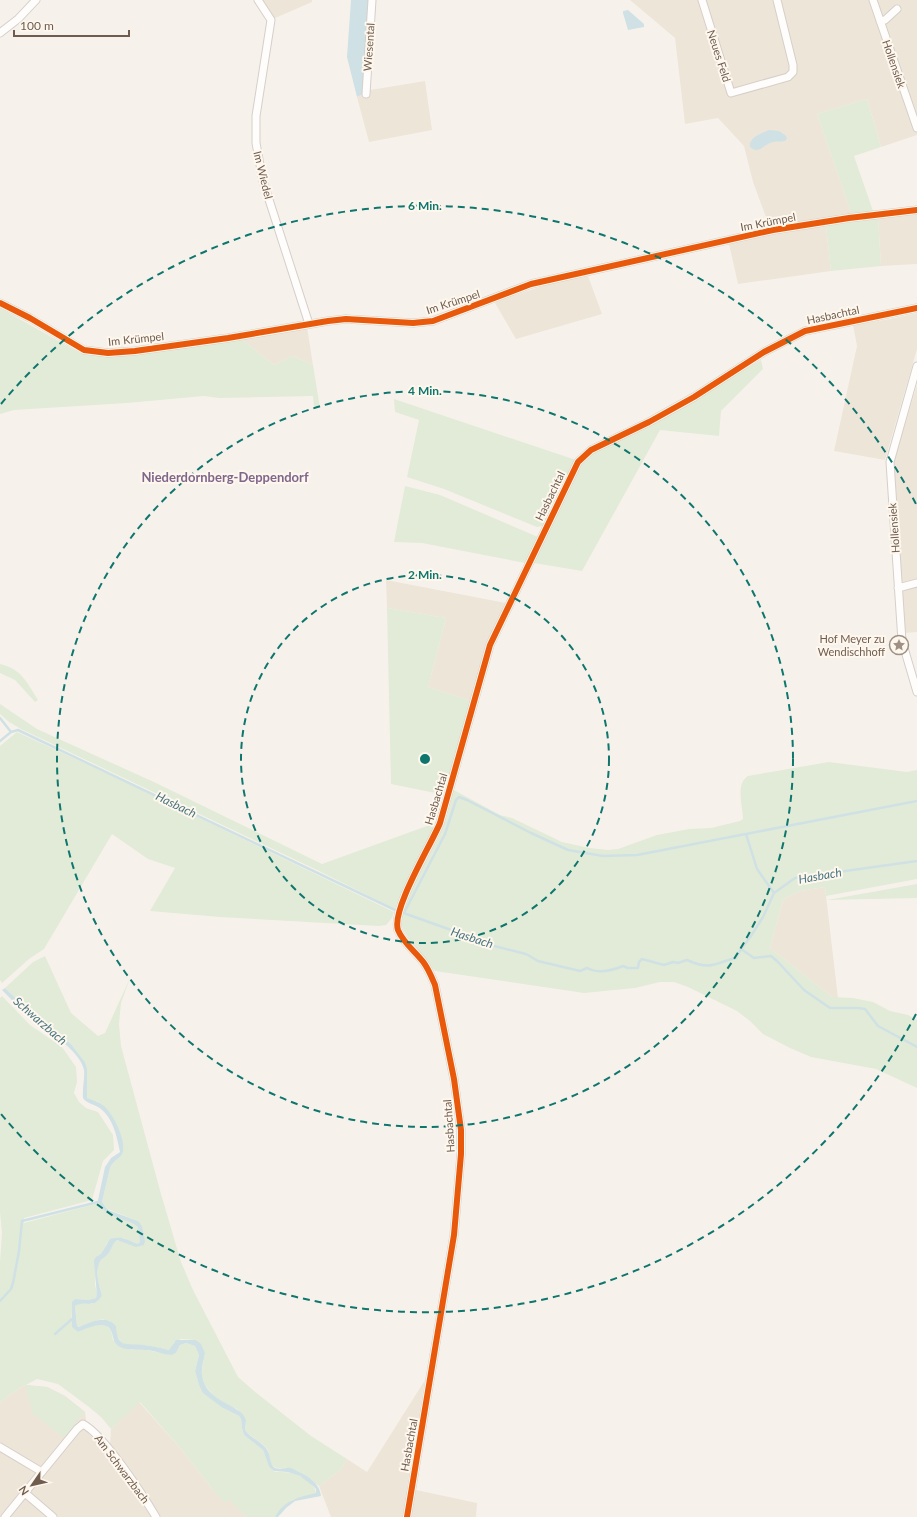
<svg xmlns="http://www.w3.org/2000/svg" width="917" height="1517" viewBox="0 0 917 1517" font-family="Lato,sans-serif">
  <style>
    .residential { fill: #eee5d9 }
    .green { fill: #e2ebd7 }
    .water { fill: #cfe1e4 }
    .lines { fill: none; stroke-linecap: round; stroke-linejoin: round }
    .stream { stroke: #cfe1e4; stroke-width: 2.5 }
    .street-casing { stroke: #d5cfc9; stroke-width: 9 }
    .street { stroke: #fefdfc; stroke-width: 7 }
    .cycleway-casing { stroke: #fdf7ed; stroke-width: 8 }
    .cycleway { stroke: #e8590c; stroke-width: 6 }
    .ring { fill: none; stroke: #0f766e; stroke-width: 2; stroke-dasharray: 7 5 }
    .labels { text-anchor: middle; stroke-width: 4; stroke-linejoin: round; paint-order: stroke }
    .street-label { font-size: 11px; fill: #705c4e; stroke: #fdf7ed }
    .poi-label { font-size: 11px; fill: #705c4e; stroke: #fdf7ed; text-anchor: end }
    .water-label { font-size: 12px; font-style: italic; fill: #4b7581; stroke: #fdf7ed }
    .quarter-label { font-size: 13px; font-weight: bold; fill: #81668c; stroke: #fdf7ed }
    .centre { fill: #0f766e; stroke: #fdf7ed; stroke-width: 2 }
    .ring-label { font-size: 12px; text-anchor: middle; font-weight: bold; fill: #0f766e; stroke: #fdf7ed; stroke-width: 4; stroke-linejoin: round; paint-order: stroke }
  </style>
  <rect width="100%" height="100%" fill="#f6f2eb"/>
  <path class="residential" d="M261,0H312V2L273,19Z
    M630,0H917V135L881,147L867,99L817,114L852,215L770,228L753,182L744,146L718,118L685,124L675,38Z
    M425,81L432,130L369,142L357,97L370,90Z
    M917,213V264L881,266L878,218Z
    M826,226L831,271L738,284L729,244L774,234Z
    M588,276L602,314L516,339L495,303L513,294L515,295L558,281Z
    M917,313V349L885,460L834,451L857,346L853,325L890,319Z
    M307,327L313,365L293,356L274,365L241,339Z
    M917,385V632L905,633L894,460Z
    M386,580L506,603L487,643L471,701L428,687L446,618L387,608Z
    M825,887L838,998L832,997L770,948L783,899L800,891Z
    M425,1380L407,1488L477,1503L476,1517H331L319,1486L341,1469L347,1459L367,1472Z
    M25,1385L47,1387L65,1396L85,1412L88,1433L102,1448L121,1472L151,1517H0V1403L8,1396Z
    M139,1402L182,1450L213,1490L230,1499L246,1517H161L129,1468L110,1444L111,1429Z"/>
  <path class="green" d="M867,99L881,147L854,156L873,211L852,215L817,114Z
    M878,218L881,266L831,271L826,226Z
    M0,308L80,353L94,354L241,339L274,365L293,356L313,365L320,408H314L313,396L219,398L204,396L127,403L14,410L0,414Z
    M761,360L763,369L721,411L719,436L660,430L582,571L534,563L581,464L591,453L702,394Z
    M394,399L576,460L543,526L537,527L444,489L407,477L419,420L395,412Z
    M405,486L440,495L538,537L525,563L422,543L394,542Z
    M387,608L446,618L428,687L471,701L445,795L391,784Z
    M0,664C22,669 27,683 38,700L35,702L15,680L0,673Z
    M0,704L37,729L156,783L322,864L438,822L395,909L319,871L21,729L9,722L0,714Z
    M17,732L121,780L394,912L392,918L386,925L379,926L220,917L150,911L175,868L148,859L112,834L44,949L29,959L2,983L0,980V746Z
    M829,762L907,772L917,770V879L826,896L825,887L800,891L783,899L770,948L832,997L853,998L873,1002L890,1011L908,1015L917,1020V1088L876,1069L811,1057L790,1048L763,1034L750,1021L737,1011L688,987L674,982H660L635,988L584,993L435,971C426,959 409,941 403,929C393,907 432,854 441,832C446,821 449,809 452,797L451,796L452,789L500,815L512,818L562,842L589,848L608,850L618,849L657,835L689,829L711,828L740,821L743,819C743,806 735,784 748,776Z
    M917,884V898L827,900Z
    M45,956L71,1013L98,1036L105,1033L130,978L121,1003L119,1024L121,1046L161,1194L181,1262L193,1290L238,1377L254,1391L311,1436L347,1459L341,1469L319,1486C309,1478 300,1470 287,1468C283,1467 279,1470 275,1467C269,1464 270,1456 268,1450C264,1443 251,1438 245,1430L246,1420L237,1409L224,1403L214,1396L208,1389L204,1384L202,1376V1370L205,1353L196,1340L181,1339L174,1342L171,1349L170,1350L145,1345H128L122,1343L104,1319L98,1320L78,1327L77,1326L75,1306L78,1304H92L102,1295C99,1285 94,1270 101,1260C103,1258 107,1256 108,1254C112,1249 112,1243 117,1240L144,1245L138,1221L108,1209L102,1202L110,1168C113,1160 122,1158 123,1152C126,1140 111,1111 101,1104C98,1101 92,1100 87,1098V1068L85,1062L71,1044L29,1011L5,988L33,962Z
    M2,996L30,1025L62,1047L76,1067L77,1082L74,1093L79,1102L86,1108L98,1112L113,1135L114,1150L103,1161L92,1200L24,1218V1223L99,1203V1204L138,1227L140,1242L137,1244L124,1238L107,1243C101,1254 96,1269 95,1283C95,1288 98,1292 96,1298L89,1300L75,1299C71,1314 69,1319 78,1332C86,1328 102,1320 109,1328C112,1331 112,1336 113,1340L131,1350H146L172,1355L176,1353L180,1345L186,1343L195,1346L199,1355L195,1371L199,1385L223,1408L239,1416L241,1419L242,1428L244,1435L263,1450L269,1467L275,1472C282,1472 289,1472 295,1474C303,1476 316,1486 316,1493L292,1500L275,1517H246L230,1500L225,1503L213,1490L182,1450L140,1402L111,1429L101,1417L89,1407L58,1384L37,1379L26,1385L47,1387L65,1396L85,1412L64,1438L33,1414L25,1385L8,1396L0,1403V1262L2,1233L0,1212V998Z"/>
  <path class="water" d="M351,0H368L363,94L357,97L347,57Z
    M628,10L644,24V27L628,30L623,13V11Z
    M769,130L779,131L785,135L787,138L785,141C781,142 777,141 773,142C764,144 759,155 750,147C748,138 762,133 769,130Z
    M5,988L29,1011L71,1044L85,1062L87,1068V1098C93,1100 99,1102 104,1106C113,1114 126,1139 123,1152C122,1158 113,1160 110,1168L102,1202L108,1210L138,1221L142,1226L145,1241L144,1245L136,1247L117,1240C112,1244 112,1249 108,1254C107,1256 103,1258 101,1260C94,1270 99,1285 102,1295C94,1310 85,1300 75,1306L77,1326L79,1327C91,1322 105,1314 116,1326C117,1349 127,1343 144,1345C153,1346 161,1348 169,1350L176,1340H196L201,1344L205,1353C204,1360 201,1368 202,1375C205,1403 242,1404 246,1420C246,1423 245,1427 245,1430C251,1438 260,1441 266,1448C271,1454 269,1464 275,1468C280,1470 286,1467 291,1468C302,1473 320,1481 321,1496L295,1501L286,1508L278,1517H275C284,1500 299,1497 316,1493V1489L313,1486L300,1476L288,1472L274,1471L269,1467L263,1450L244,1435L242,1428L241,1419L239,1416L223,1408L203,1393L199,1385L195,1371L199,1355L195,1346L186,1343L180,1345L176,1353L172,1355C163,1355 154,1350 145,1350C136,1349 128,1351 120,1347C112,1343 114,1335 110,1329C104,1320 85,1329 78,1332L72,1327V1302L75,1299L89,1300L96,1298C98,1294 94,1267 94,1260L96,1257L101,1254L110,1239C121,1236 127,1239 137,1244L140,1242L138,1227C126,1217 102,1218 98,1200L105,1167L111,1158L120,1152C117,1137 113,1116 98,1107C93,1104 86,1103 83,1098C82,1089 85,1078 84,1070C80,1050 46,1030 31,1018C21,1010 12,1000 2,990Z"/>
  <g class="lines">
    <path class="stream" d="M0,718L11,732
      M0,741L11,732L18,730L395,910L454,931L471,940L526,954L538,961L580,971L587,968C598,974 611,971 623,966L628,968H638L639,962L642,959L664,965L673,962L678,963L687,960C711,971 714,963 736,958L741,949L751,936L763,917L774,893L795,878L917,861
      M746,834L757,869L774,893
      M404,913L445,834L456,800L459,797L467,800L531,833L568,850L603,856L637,855L917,801
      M741,949L754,958L771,956L777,961L804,990L830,1008H858L865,1009L878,1026L917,1047
      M0,1301L11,1289L13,1283L19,1251L22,1221L98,1202H100
      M55,1334L72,1319"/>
    <defs>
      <path id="street" d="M258,0L271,20L256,116V143L263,181L309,324
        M702,0L731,93L788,77L793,72V65L777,0
        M873,0L917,128
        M880,21L885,20L897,9
        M0,33L18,19L36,0
        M366,94L372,0
        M0,303L30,318L84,350L108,353L135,351L228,338L328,321L346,319L413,323L433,321L531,284L773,230L849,218L917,210
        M917,366L890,462L902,641L917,692
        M898,588L917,583
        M0,1447L42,1472
        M25,1493L53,1517
        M5,1517L77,1429L83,1424C104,1435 143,1495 156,1517
        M407,1517L454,1235L461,1154V1130L454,1079L435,985C432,978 429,970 424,963C417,953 403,943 398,930C391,910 431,845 440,823L490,645L578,462L591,450L649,422L694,397L764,352L805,331L917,308"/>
    </defs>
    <use href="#street" class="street-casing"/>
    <use href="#street" class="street"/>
    <defs>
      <path id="cycleway" d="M0,303L30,318L84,350L108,353L135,351L228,338L328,321L346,319L413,323L433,321L531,284L773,230L849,218L917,210
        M407,1517L454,1235L461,1154V1130L454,1079L435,985C432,978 429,970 424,963C417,953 403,943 398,930C391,910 431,845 440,823L490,645L578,462L591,450L649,422L694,397L764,352L805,331L917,308"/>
    </defs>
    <use href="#cycleway" class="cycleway-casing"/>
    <use href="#cycleway" class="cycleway"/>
  </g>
  <g class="ring">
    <circle cx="425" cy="759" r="184"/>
    <circle cx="425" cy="759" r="368"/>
    <path d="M916 1014A553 553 0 0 1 1 1114M1 404A553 553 0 0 1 916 504"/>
  </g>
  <defs>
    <symbol id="sight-ring" viewBox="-11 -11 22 22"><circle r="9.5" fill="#fdf7ed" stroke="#9f9085" stroke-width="1.5"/><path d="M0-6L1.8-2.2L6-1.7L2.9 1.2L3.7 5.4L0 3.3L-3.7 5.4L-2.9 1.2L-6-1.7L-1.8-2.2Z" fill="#9f9085"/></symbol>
  </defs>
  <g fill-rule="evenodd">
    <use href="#sight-ring" x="888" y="634" width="22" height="22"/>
  </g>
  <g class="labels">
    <g class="street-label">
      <text transform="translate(369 47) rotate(-86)" y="4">Wiesental</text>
      <text transform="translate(719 56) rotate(72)" y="4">Neues Feld</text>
      <text transform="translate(894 64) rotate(71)" y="4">Hollensiek</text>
      <text transform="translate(263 175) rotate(76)" y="4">Im Wiedel</text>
      <text transform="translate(768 222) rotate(-11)" y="4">Im Krümpel</text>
      <text transform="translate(453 302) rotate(-18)" y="4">Im Krümpel</text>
      <text transform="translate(833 315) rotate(-12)" y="4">Hasbachtal</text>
      <text transform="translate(136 339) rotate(-6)" y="4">Im Krümpel</text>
      <text transform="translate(550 496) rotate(-64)" y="4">Hasbachtal</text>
      <text transform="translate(894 528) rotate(-94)" y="4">Hollensiek</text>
      <text transform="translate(436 799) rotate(-73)" y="4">Hasbachtal</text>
      <text transform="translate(449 1126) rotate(-94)" y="4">Hasbachtal</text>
      <text transform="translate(409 1445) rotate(-80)" y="4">Hasbachtal</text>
      <text transform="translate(122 1469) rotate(53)" y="4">Am Schwarzbach</text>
    </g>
    <g class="poi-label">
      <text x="885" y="643">Hof Meyer zu<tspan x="885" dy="13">Wendischhoff</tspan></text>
    </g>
    <g class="water-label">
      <text transform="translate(176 805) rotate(26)" y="4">Hasbach</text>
      <text transform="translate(820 876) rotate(-10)" y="4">Hasbach</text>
      <text transform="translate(472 938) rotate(18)" y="4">Hasbach</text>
      <text transform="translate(40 1021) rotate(41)" y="4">Schwarzbach</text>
    </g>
    <g class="quarter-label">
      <text x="225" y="482">Niederdornberg-Deppendorf</text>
    </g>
  </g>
  <circle cx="425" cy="759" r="6" class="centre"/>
  <g class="ring-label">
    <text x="425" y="210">6 Min.</text>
    <text x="425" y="395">4 Min.</text>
    <text x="425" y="579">2 Min.</text>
  </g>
  <g transform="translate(32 1485) rotate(236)" stroke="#fdf7ed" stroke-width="3" paint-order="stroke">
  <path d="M0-3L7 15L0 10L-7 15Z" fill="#705c4e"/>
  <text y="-6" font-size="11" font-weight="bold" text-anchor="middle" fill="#705c4e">N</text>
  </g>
  <path d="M14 30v6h115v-6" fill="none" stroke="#705c4e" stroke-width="2"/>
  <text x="20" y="30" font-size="12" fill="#705c4e" stroke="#fdf7ed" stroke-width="3" paint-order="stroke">100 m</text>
</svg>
